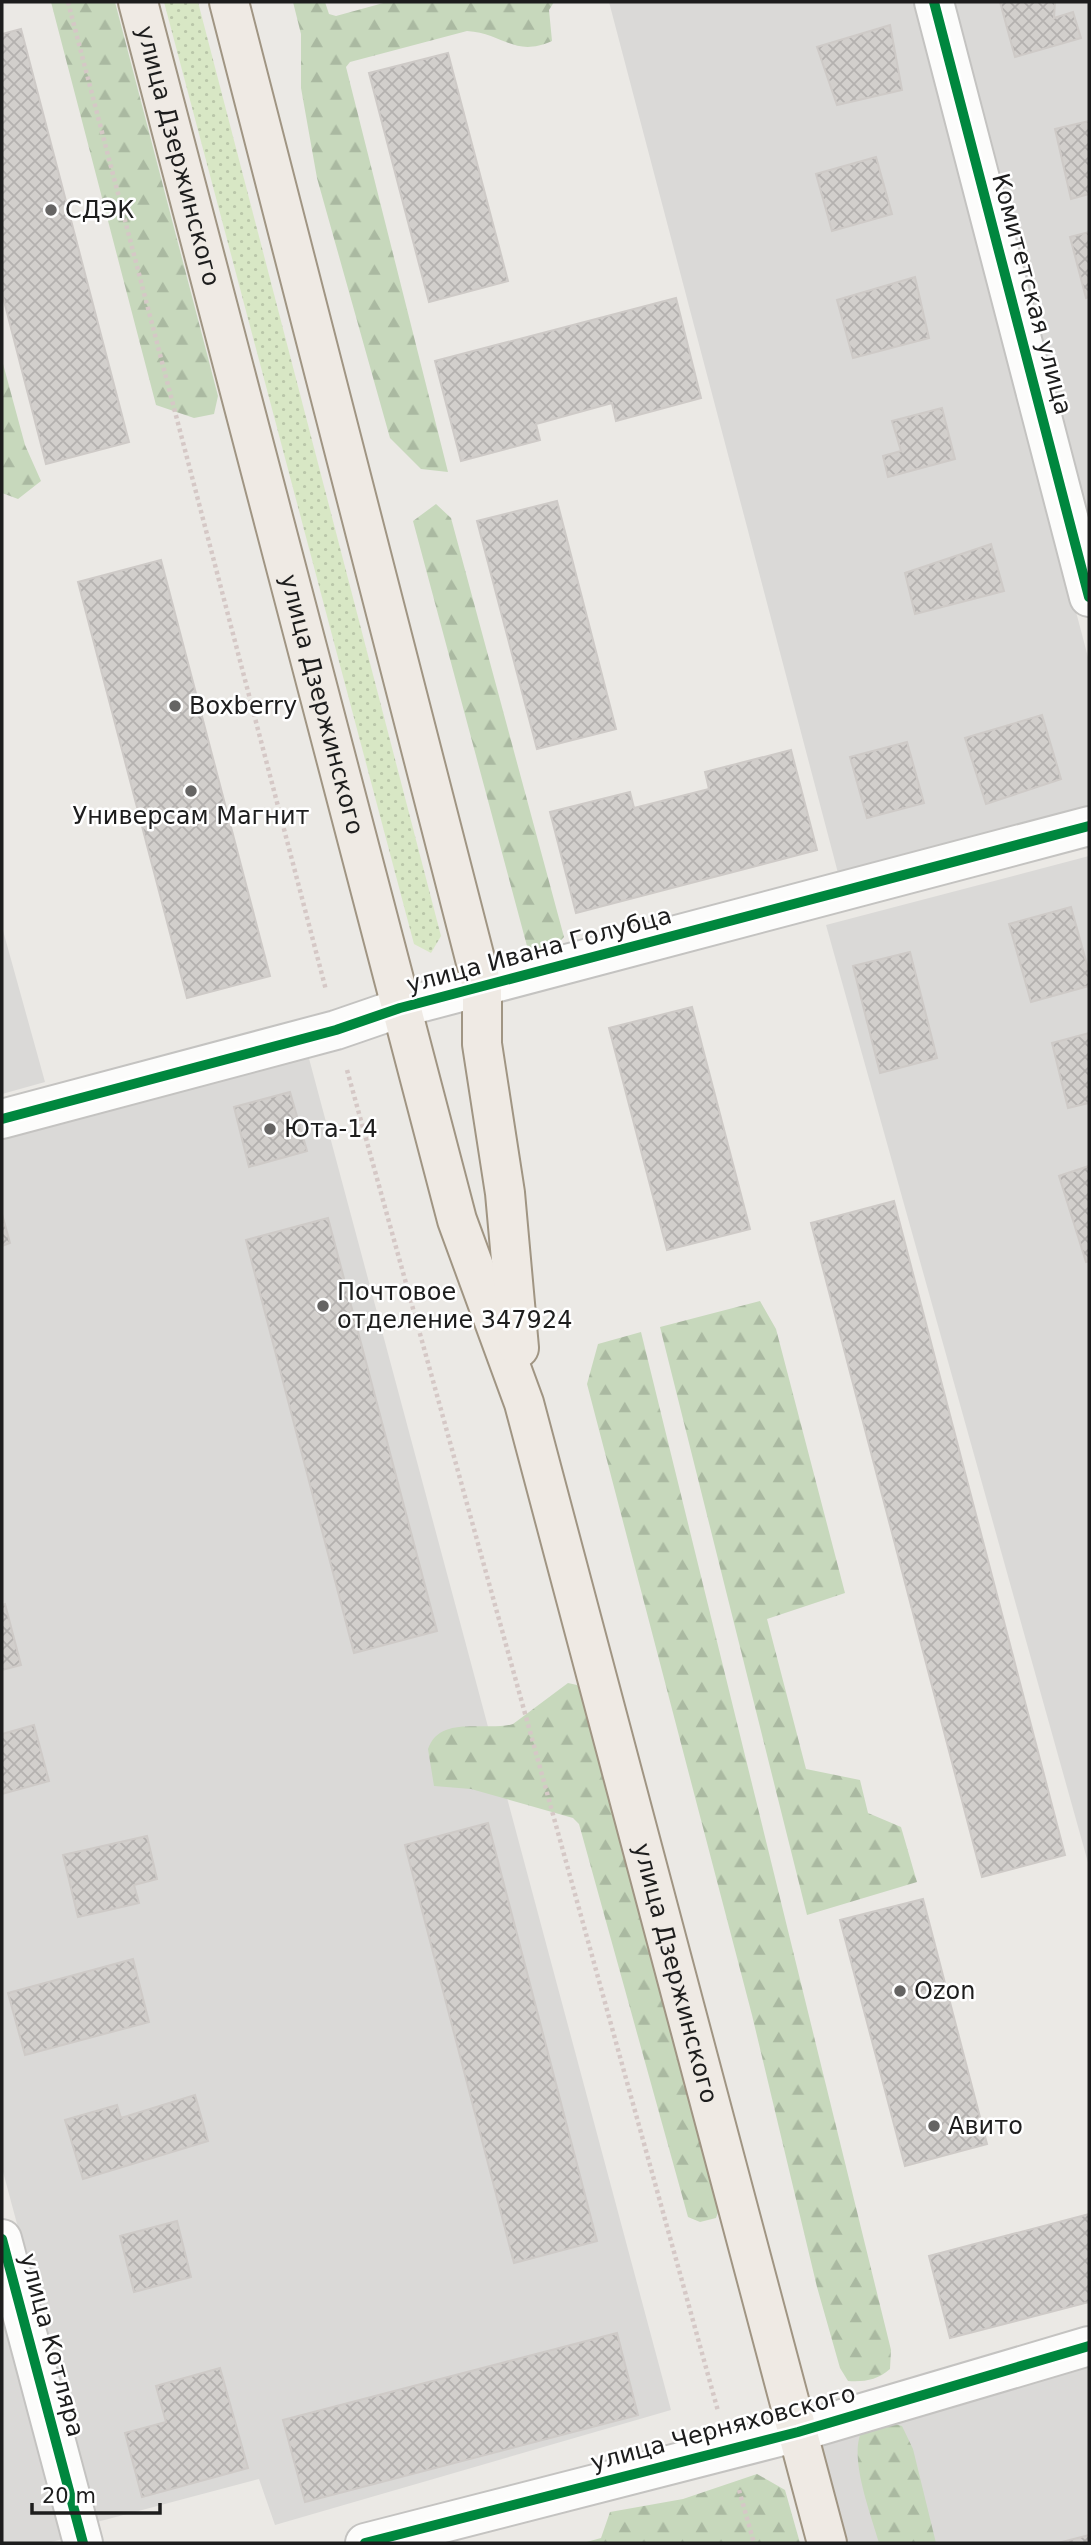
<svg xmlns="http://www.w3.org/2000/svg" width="1091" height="2545" viewBox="0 0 1091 2545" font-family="'DejaVu Sans',sans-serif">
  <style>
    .residential { fill: #dad9d7 }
    .grass { fill: url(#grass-dots) }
    .forest { fill: url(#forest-firs) }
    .building { fill: url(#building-cross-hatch); stroke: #cecac7; stroke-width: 2 }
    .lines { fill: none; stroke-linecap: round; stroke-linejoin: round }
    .minor-casing { stroke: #c4c3c1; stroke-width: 42 }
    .major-casing { stroke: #a09583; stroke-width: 42 }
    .path { stroke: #d5c8c6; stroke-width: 4.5; stroke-dasharray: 3.5 3.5; stroke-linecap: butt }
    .minor { stroke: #fcfcfb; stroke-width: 38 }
    .major { stroke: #efeae4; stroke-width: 38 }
    .cycleway-casing { stroke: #fff; stroke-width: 15 }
    .cycleway { stroke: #00873e; stroke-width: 10 }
    .poi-dot { fill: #656463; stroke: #fff; stroke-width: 2.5 }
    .labels { text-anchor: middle; stroke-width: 5; stroke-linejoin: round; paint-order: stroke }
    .street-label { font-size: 24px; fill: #1d1d1d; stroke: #fff }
    .poi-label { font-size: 24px; fill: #1d1d1d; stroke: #fff; text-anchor: start }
  </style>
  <defs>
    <pattern id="grass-dots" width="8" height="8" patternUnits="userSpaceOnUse" patternTransform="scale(1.75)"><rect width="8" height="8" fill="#d8e7c5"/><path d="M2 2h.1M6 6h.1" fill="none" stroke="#b9c6a9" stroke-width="1.8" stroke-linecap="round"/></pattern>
    <pattern id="forest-firs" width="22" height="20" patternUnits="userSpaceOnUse" patternTransform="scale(1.75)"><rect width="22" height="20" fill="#c7d8bc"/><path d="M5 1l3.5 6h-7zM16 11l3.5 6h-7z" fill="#aab9a1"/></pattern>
    <pattern id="building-cross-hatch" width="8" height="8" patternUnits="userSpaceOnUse" patternTransform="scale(1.75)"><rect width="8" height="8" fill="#d2cfcc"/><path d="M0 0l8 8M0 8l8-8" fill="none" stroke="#b4b1af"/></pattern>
  </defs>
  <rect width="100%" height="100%" fill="#ebe9e5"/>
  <path class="residential" d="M609,2H915L1089,661V807L838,873Z
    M949,2H1089V533Z
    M1089,856V1866L826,925Z
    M2,927L45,1082L2,1094Z
    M307,1051L671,2410L275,2525L259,2479L97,2522L2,2168V1132Z
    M2,2313L63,2539L47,2543H2Z
    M1089,2346V2543H828L798,2432Z"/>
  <path class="grass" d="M164,2H198L441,936L431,953L414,944Z"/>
  <path class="forest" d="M51,2H115L218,396L214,414L194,418L156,405Z
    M293,2H325L329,14L336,16L387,2H554L549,10L552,41C514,58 503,33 467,31L350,62L346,67L448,472L421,469L390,438L317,178L301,88V34Z
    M2,360L25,445L41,481L18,499L2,493Z
    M436,504L451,518L564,937C552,950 544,952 527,946L413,521Z
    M760,1301L776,1329L845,1593L767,1619L806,1769L860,1780L868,1813L901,1827L917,1882L807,1915L660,1327Z
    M641,1332L891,2350L890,2369C877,2380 865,2382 848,2381L840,2368L817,2287L752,2015L587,1384L598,1344Z
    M568,1683L577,1685L582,1691L720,2207L716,2218L700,2222L688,2217L579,1824L573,1818L471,1789L434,1786L428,1749C440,1714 486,1732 513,1724Z
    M887,2422L902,2426L913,2449L936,2543H879C871,2514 847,2454 863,2429Z
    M757,2474L785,2490L800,2543H583L601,2538L610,2512L683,2499Z"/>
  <path class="building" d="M1000,2H1055L1054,18L1073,12L1081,38L1015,57Z
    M890,25L902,90L837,105L817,47Z
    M21,29L129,442L46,464L2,293V34Z
    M448,53L508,281L429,302L369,73Z
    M1089,121V194L1071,199L1055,129Z
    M876,157L892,214L832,231L816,174Z
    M1089,232V297L1086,298L1070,237Z
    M915,277L929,338L853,358L837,300Z
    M676,298L701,398L616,421L612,403L536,424L540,440L461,461L435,361Z
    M942,408L955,459L888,477L883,456L901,451L892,421Z
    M557,501L616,729L537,749L477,521Z
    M991,544L1004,591L915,614L905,573Z
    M161,560L270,976L187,998L78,582Z
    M1042,715L1061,779L986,804L965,738Z
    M907,742L924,803L867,818L850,757Z
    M791,750L817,850L576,913L550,812L630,792L634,808L709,789L705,772Z
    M1071,907L1089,972V986L1031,1002L1009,924Z
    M910,952L937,1058L880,1073L853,966Z
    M692,1007L750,1229L667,1250L609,1028Z
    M1089,1033V1103L1068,1108L1052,1043Z
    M290,1092L307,1151L249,1167L234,1107Z
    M1089,1166V1261L1086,1262L1059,1176Z
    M894,1201L1065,1855L982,1877L811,1223Z
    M2,1214L10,1243L2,1246Z
    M328,1218L437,1631L354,1653L246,1240Z
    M5,1604L21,1665L2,1670V1605Z
    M34,1725L49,1781L2,1794V1734Z
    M488,1823L597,2241L514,2263L405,1845Z
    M147,1836L157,1879L134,1885L139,1903L78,1917L63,1855Z
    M923,1899L987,2144L905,2166L840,1920Z
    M133,1959L149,2022L25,2055L8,1993Z
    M195,2095L208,2141L83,2179L65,2120L117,2105L121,2118Z
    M1089,2214V2302L950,2338L929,2256Z
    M177,2221L191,2277L134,2292L120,2236Z
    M617,2333L638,2415L305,2502L283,2420Z
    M220,2368L248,2468L142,2497L125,2433L166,2422L156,2386Z
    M1089,2535V2543H1058Z"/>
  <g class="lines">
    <defs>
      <path id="minor" d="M934,2L1089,597
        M2,1119L336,1030L400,1008L1089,826
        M2,2239L83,2543
        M365,2543L798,2432L1089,2346"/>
      <g id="major">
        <path id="s1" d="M138,2L457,1220L524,1403L827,2543"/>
        <path d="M229,2L482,986V1044L505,1193L519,1348"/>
      </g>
    </defs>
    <use href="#minor" class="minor-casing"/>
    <use href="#major" class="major-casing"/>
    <path class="path" d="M68,2L326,990
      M347,1070L718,2411
      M739,2490L754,2543"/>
    <use href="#minor" class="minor"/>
    <use href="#major" class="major"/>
    <defs>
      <path id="cycleway" d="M934,2L1089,597
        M2,1119L336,1030L400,1008L1089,826
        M2,2239L83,2543
        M365,2543L798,2432L1089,2346"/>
    </defs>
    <use href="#cycleway" class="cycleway-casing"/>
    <use href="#cycleway" class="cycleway"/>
  </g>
  <g class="poi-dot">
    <circle cx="51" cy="210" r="7"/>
    <circle cx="175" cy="706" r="7"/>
    <circle cx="191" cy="791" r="7"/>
    <circle cx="270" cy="1129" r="7"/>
    <circle cx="323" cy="1306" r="7"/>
    <circle cx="900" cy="1991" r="7"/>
    <circle cx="934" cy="2126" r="7"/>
  </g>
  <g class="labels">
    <g class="street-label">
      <text dy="8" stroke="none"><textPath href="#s1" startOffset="159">улица Дзержинского</textPath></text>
      <text transform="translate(1032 294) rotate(75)" y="8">Комитетская улица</text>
      <text dy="8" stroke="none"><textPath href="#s1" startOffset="726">улица Дзержинского</textPath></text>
      <text transform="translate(539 950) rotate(-15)" y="8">улица Ивана Голубца</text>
      <text dy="8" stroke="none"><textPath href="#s1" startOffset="2044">улица Дзержинского</textPath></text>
      <text transform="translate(52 2345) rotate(75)" y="8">улица Котляра</text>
      <text transform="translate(723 2428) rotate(-15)" y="8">улица Черняховского</text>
    </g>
    <g class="poi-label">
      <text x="65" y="218">СДЭК</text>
      <text x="189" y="714">Boxberry</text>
      <text x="191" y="824" text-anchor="middle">Универсам Магнит</text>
      <text x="284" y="1137">Юта-14</text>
      <text x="337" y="1300">Почтовое<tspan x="337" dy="28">отделение 347924</tspan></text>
      <text x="914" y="1999">Ozon</text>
      <text x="948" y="2134">Авито</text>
    </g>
  </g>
  <rect width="1091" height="2545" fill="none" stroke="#1d1d1d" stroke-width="7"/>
  <path d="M32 2503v10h128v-10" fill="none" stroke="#1d1d1d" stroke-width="3.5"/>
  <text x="42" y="2503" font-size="21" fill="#1d1d1d" stroke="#ffffff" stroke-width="5" paint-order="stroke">20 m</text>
</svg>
